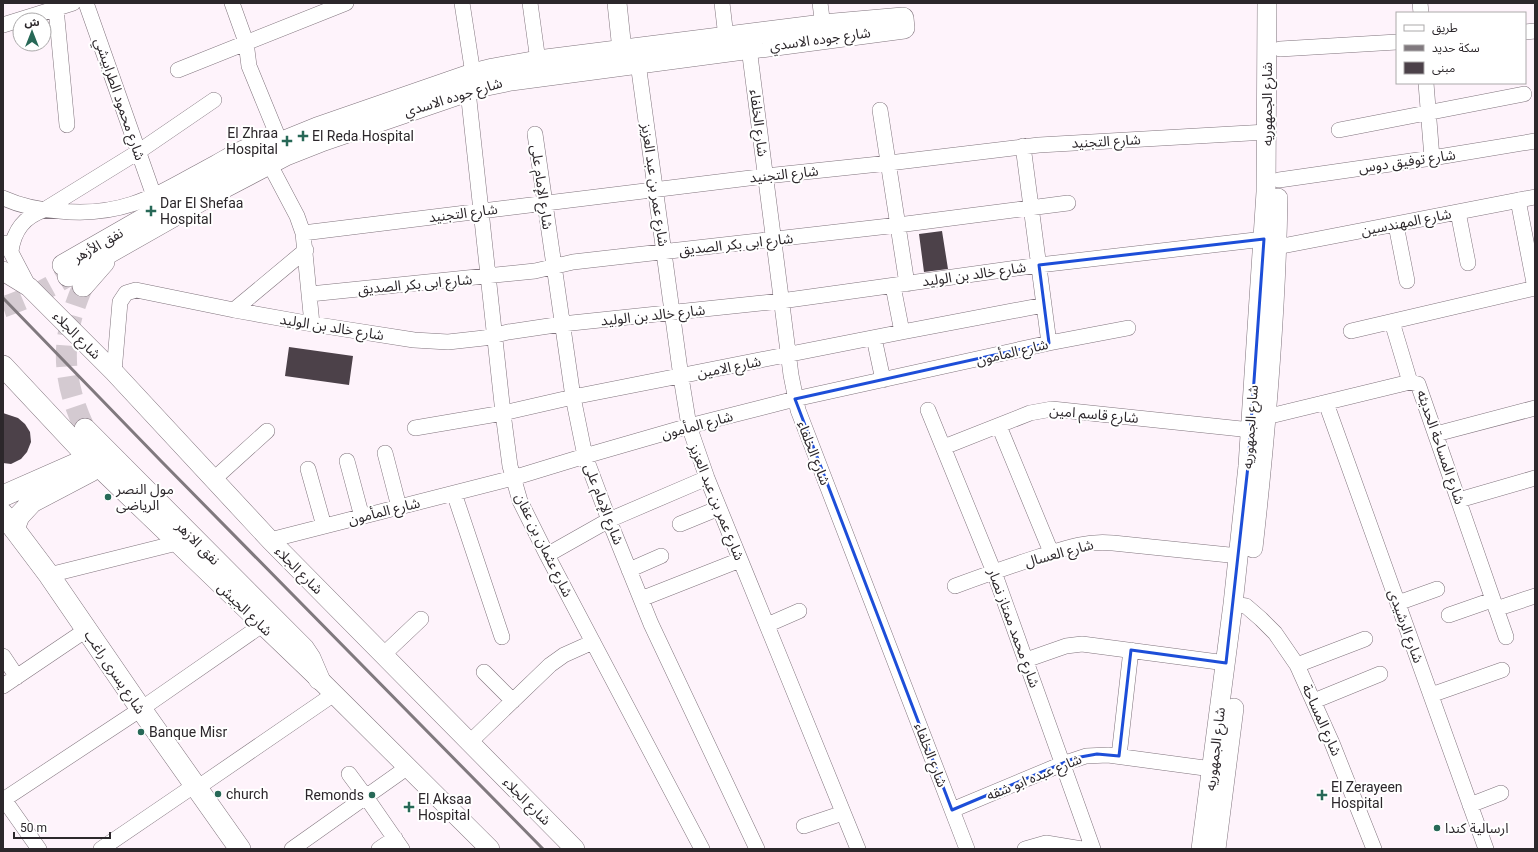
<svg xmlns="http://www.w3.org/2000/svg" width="1538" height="852" viewBox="0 0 1538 852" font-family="Roboto,'Noto Sans Arabic',sans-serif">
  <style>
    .building { fill: #4c4149 }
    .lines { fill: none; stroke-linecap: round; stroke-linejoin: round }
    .secondary-tunnel { stroke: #d4cad1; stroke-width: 21; stroke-dasharray: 21 10; stroke-linecap: butt }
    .minor-casing { stroke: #80747d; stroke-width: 16 }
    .tertiary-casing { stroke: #80747d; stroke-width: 20 }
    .secondary-casing { stroke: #80747d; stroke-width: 22 }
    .minor { stroke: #fff; stroke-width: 15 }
    .tertiary { stroke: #fff; stroke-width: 19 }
    .secondary { stroke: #fff; stroke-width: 21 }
    .rail { stroke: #80797e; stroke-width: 3 }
    .marked { fill: none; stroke: #1d4ed8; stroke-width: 3; stroke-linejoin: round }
    .poi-dot { fill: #276857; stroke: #fff; stroke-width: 1.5 }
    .labels { text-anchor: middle; stroke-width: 4; stroke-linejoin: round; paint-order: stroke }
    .street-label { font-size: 14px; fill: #2c272b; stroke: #fff }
    .poi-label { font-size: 14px; fill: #2c272b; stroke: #fff; text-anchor: start }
  </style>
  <rect width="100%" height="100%" fill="#fef3fb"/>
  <path class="building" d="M942,231L948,269L924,272L919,234Z
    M289,347L353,356L349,385L285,376Z
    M3,413L18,418L25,424L30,432L31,442L27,452L21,459L11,464L3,463Z"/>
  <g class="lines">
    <path class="secondary-tunnel" d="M83,286C60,338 61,378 85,429
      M3,307C27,299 47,289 68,276"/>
    <defs>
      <path id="minor" d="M86,3L154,196
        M232,3L246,42L249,66L283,149
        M462,3L473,74
        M530,3L538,61
        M722,3L726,37
        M820,3L824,34
        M1420,3L1421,13
        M56,8L67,125
        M3,25L73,3
        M1525,32L1535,31
        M748,40L791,375L798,410L967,849
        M1280,49L1397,42
        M638,63L681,377L689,426L707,478L858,849
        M178,70L346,3
        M1426,83L1432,158
        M468,91L503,413L510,466L520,501L547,555L702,849
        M880,110L907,284
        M1339,130L1524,94
        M535,134L573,397L585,456L609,520L651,624L757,849
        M1023,146L1049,343
        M269,163L297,216L303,233L312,324
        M1279,180L1432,158L1535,141
        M3,198C21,206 39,210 59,211C126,218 159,193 215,163C235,152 253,139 277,142
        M1518,200L1535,288
        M1458,212L1468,263
        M1396,225L1407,281
        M303,233L766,176L889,163L1039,145L1267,132
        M6,243L29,287
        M1277,247L1535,197
        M11,251C14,230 24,217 44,210L138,152L214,100
        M893,286L902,332
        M310,294L535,271L573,262L898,225L1068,203
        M234,310L306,250
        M1392,322L1410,382
        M1351,331L1535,288
        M874,338L883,380
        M114,372L120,302L126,293L136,290L234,310L312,324L414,340L448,342L484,338L508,332L562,324L781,301L1039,265L1264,239
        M1326,403L1486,849
        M928,410L994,572L1093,849
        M1266,417L1410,382L1418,384L1506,637
        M999,426L1051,552
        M415,428L503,413L573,397L902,332L1044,305
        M1436,434L1535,408
        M944,447L1030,413L1052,409L1251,430
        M385,453L399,507
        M347,461L362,517
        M308,469L324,526
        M214,479L267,431
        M454,493L502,637
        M1459,500L1535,478
        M680,524L719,508
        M270,540L513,478L585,456L689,426L795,399L1049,343L1128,328
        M547,555L609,520L707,478
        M629,570L661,556
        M49,575L177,543
        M955,586C982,576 1010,566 1038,557C1063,549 1086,540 1113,543L1239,556
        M641,599L740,560
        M1398,603L1437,589
        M1233,604L1246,606L1261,619L1275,633L1297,665L1332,743L1374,849
        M1496,609L1535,596
        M1449,615L1492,600
        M767,625L799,611
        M383,655L421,619
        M3,656L17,677
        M1026,660L1066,646L1082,644L1226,663
        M1297,665L1365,639
        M484,672L513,701
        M3,686L86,630
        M1431,695L1502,670
        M1314,701L1380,674
        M469,743L550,665L564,655L593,642
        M1119,756L1131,650
        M349,774L366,797L402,849
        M197,788L334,694
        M3,798L39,849
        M3,800L141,709L262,625
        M1470,805L1501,793
        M952,810L1062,764L1086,756L1108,755L1212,769
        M804,826L843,813
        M101,849L195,785
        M292,849L408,767
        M379,849L395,838
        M1025,849L1046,843L1082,849"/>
      <path id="tertiary" d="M617,3L622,50
        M3,271L29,287L114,372L270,540L575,849
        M89,458L319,679L490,849
        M1253,548C1266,432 1276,315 1278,198
        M1201,849L1233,604L1248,466L1266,192L1267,3
        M1216,849L1234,708"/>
      <path id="secondary" d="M63,265L248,159L280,143L317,128L473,74L493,69L538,61L823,25L903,18L904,28L511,80L482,86L324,140L286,155L223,188L68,276
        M83,286L104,262
        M3,366L89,458L3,496
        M85,429L304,649L310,658L319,679
        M3,514L49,575L141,709L240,849
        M14,529L19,516L32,502L91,471"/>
    </defs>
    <use href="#minor" class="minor-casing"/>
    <use href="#tertiary" class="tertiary-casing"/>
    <use href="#secondary" class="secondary-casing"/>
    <use href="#minor" class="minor"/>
    <use href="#tertiary" class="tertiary"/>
    <use href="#secondary" class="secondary"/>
    <path class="rail" d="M3,298L161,461L543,849"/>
  </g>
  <path class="marked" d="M1264,239L1248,466L1226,663L1131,650L1119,756L1097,754L1075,758L952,810L795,399L1049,343L1039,265Z"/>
  <g class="poi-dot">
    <path d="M301 130h4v4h4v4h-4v4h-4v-4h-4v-4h4z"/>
    <path d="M285 135h4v4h4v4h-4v4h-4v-4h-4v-4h4z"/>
    <path d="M149 205h4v4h4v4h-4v4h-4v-4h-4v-4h4z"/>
    <circle cx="108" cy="497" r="4"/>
    <circle cx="141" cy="732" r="4"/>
    <circle cx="218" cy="794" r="4"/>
    <circle cx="372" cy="795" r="4"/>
    <path d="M1320 789h4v4h4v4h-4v4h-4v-4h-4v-4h4z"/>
    <path d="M407 801h4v4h4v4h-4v4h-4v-4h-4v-4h4z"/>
    <circle cx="1437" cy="828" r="4"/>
  </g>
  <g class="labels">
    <g class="street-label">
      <text transform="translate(820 39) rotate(-8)" y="5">شارع جوده الاسدي</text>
      <text transform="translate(453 97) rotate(-17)" y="5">شارع جوده الاسدي</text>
      <text transform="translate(120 99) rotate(71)" y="5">شارع محمود الطرابيشي</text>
      <text transform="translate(1267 104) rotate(-90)" y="5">شارع الجمهوريه</text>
      <text transform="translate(759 123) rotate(83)" y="5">شارع الخلفاء</text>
      <text transform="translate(1106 141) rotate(-3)" y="5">شارع التجنيد</text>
      <text transform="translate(1407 161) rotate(-8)" y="5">شارع توفيق دوس</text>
      <text transform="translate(784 174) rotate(-6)" y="5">شارع التجنيد</text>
      <text transform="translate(655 185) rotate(82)" y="5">شارع عمر بن عبد العزيز</text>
      <text transform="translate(542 187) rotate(82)" y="5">شارع الإمام على</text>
      <text transform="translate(463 213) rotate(-7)" y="5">شارع التجنيد</text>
      <text transform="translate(1406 222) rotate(-11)" y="5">شارع المهندسين</text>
      <text transform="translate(736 244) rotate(-6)" y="5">شارع ابى بكر الصديق</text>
      <text transform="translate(98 245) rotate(-30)" y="5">نفق الأزهر</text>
      <text transform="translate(974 274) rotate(-8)" y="5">شارع خالد بن الوليد</text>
      <text transform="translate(415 284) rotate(-5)" y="5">شارع ابى بكر الصديق</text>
      <text transform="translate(653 315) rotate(-6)" y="5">شارع خالد بن الوليد</text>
      <text transform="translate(332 327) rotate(9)" y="5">شارع خالد بن الوليد</text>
      <text transform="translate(77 335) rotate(45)" y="5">شارع الجلاء</text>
      <text transform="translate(1012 352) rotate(-13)" y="5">شارع المأمون</text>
      <text transform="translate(729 367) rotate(-11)" y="5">شارع الامين</text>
      <text transform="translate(1094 414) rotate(5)" y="5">شارع قاسم امين</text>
      <text transform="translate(697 425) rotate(-15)" y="5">شارع المأمون</text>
      <text transform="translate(1250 427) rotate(-86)" y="5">شارع الجمهوريه</text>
      <text transform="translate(1441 447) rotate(71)" y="5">شارع المساحة الحديثه</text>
      <text transform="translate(814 453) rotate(69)" y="5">شارع الخلفاء</text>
      <text transform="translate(717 502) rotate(68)" y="5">شارع عمر بن عبد العزيز</text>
      <text transform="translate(604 504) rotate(69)" y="5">شارع الإمام على</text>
      <text transform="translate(384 511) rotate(-14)" y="5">شارع المأمون</text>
      <text transform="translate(198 543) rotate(45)" y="5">نفق الازهر</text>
      <text transform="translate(544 545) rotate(64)" y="5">شارع عثمان بن عفان</text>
      <text transform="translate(1059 553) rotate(-15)" y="5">شارع العسال</text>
      <text transform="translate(299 570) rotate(45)" y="5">شارع الجلاء</text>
      <text transform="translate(245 609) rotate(44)" y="5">شارع الجيش</text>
      <text transform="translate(1406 626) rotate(70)" y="5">شارع الرشيدى</text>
      <text transform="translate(1014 628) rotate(70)" y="5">شارع محمد ممتاز نصار</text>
      <text transform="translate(115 672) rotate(56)" y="5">شارع يسرى راغب</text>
      <text transform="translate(1322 720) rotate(66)" y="5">شارع المساحة</text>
      <text transform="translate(1215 749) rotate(-83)" y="5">شارع الجمهوريه</text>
      <text transform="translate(931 755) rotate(69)" y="5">شارع الخلفاء</text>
      <text transform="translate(1034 777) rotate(-22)" y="5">شارع عبده ابو شقه</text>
      <text transform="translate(527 801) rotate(45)" y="5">شارع الجلاء</text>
    </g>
    <g class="poi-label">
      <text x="278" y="138" text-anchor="end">El Zhraa<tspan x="278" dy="16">Hospital</tspan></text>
      <text x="312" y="141">El Reda Hospital</text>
      <text x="160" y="208">Dar El Shefaa<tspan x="160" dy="16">Hospital</tspan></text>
      <text x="116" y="494">مول النصر<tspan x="116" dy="16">الرياضى</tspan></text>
      <text x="149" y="737">Banque Misr</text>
      <text x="1331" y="792">El Zerayeen<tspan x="1331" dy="16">Hospital</tspan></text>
      <text x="226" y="799">church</text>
      <text x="364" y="800" text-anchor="end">Remonds</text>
      <text x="418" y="804">El Aksaa<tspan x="418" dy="16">Hospital</tspan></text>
      <text x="1445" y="833">ارسالية كندا</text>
    </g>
  </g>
  <rect width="1538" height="852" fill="none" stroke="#2c272b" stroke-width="8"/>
  <rect x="1396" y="12" width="130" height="72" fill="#ffffff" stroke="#aba9aa"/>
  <rect x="1404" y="25" width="20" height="6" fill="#ffffff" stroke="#aba9aa"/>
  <text x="1432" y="32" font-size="12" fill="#2c272b">طريق</text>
  <rect x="1404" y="45" width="20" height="6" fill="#80797e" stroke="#aba9aa"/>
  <text x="1432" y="52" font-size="12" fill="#2c272b">سكة حديد</text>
  <rect x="1404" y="62" width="20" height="12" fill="#4c4149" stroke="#aba9aa"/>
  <text x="1432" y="72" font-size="12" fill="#2c272b">مبنى</text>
  <g transform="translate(32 32)"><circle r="19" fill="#ffffff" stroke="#aba9aa"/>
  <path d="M0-3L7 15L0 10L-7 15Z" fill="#276857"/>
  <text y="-6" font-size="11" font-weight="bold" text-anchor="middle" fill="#2c272b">ش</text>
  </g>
  <path d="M14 832v6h96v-6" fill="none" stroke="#2c272b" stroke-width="2"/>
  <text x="20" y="832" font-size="12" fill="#2c272b" stroke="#ffffff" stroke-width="3" paint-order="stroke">50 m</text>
</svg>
